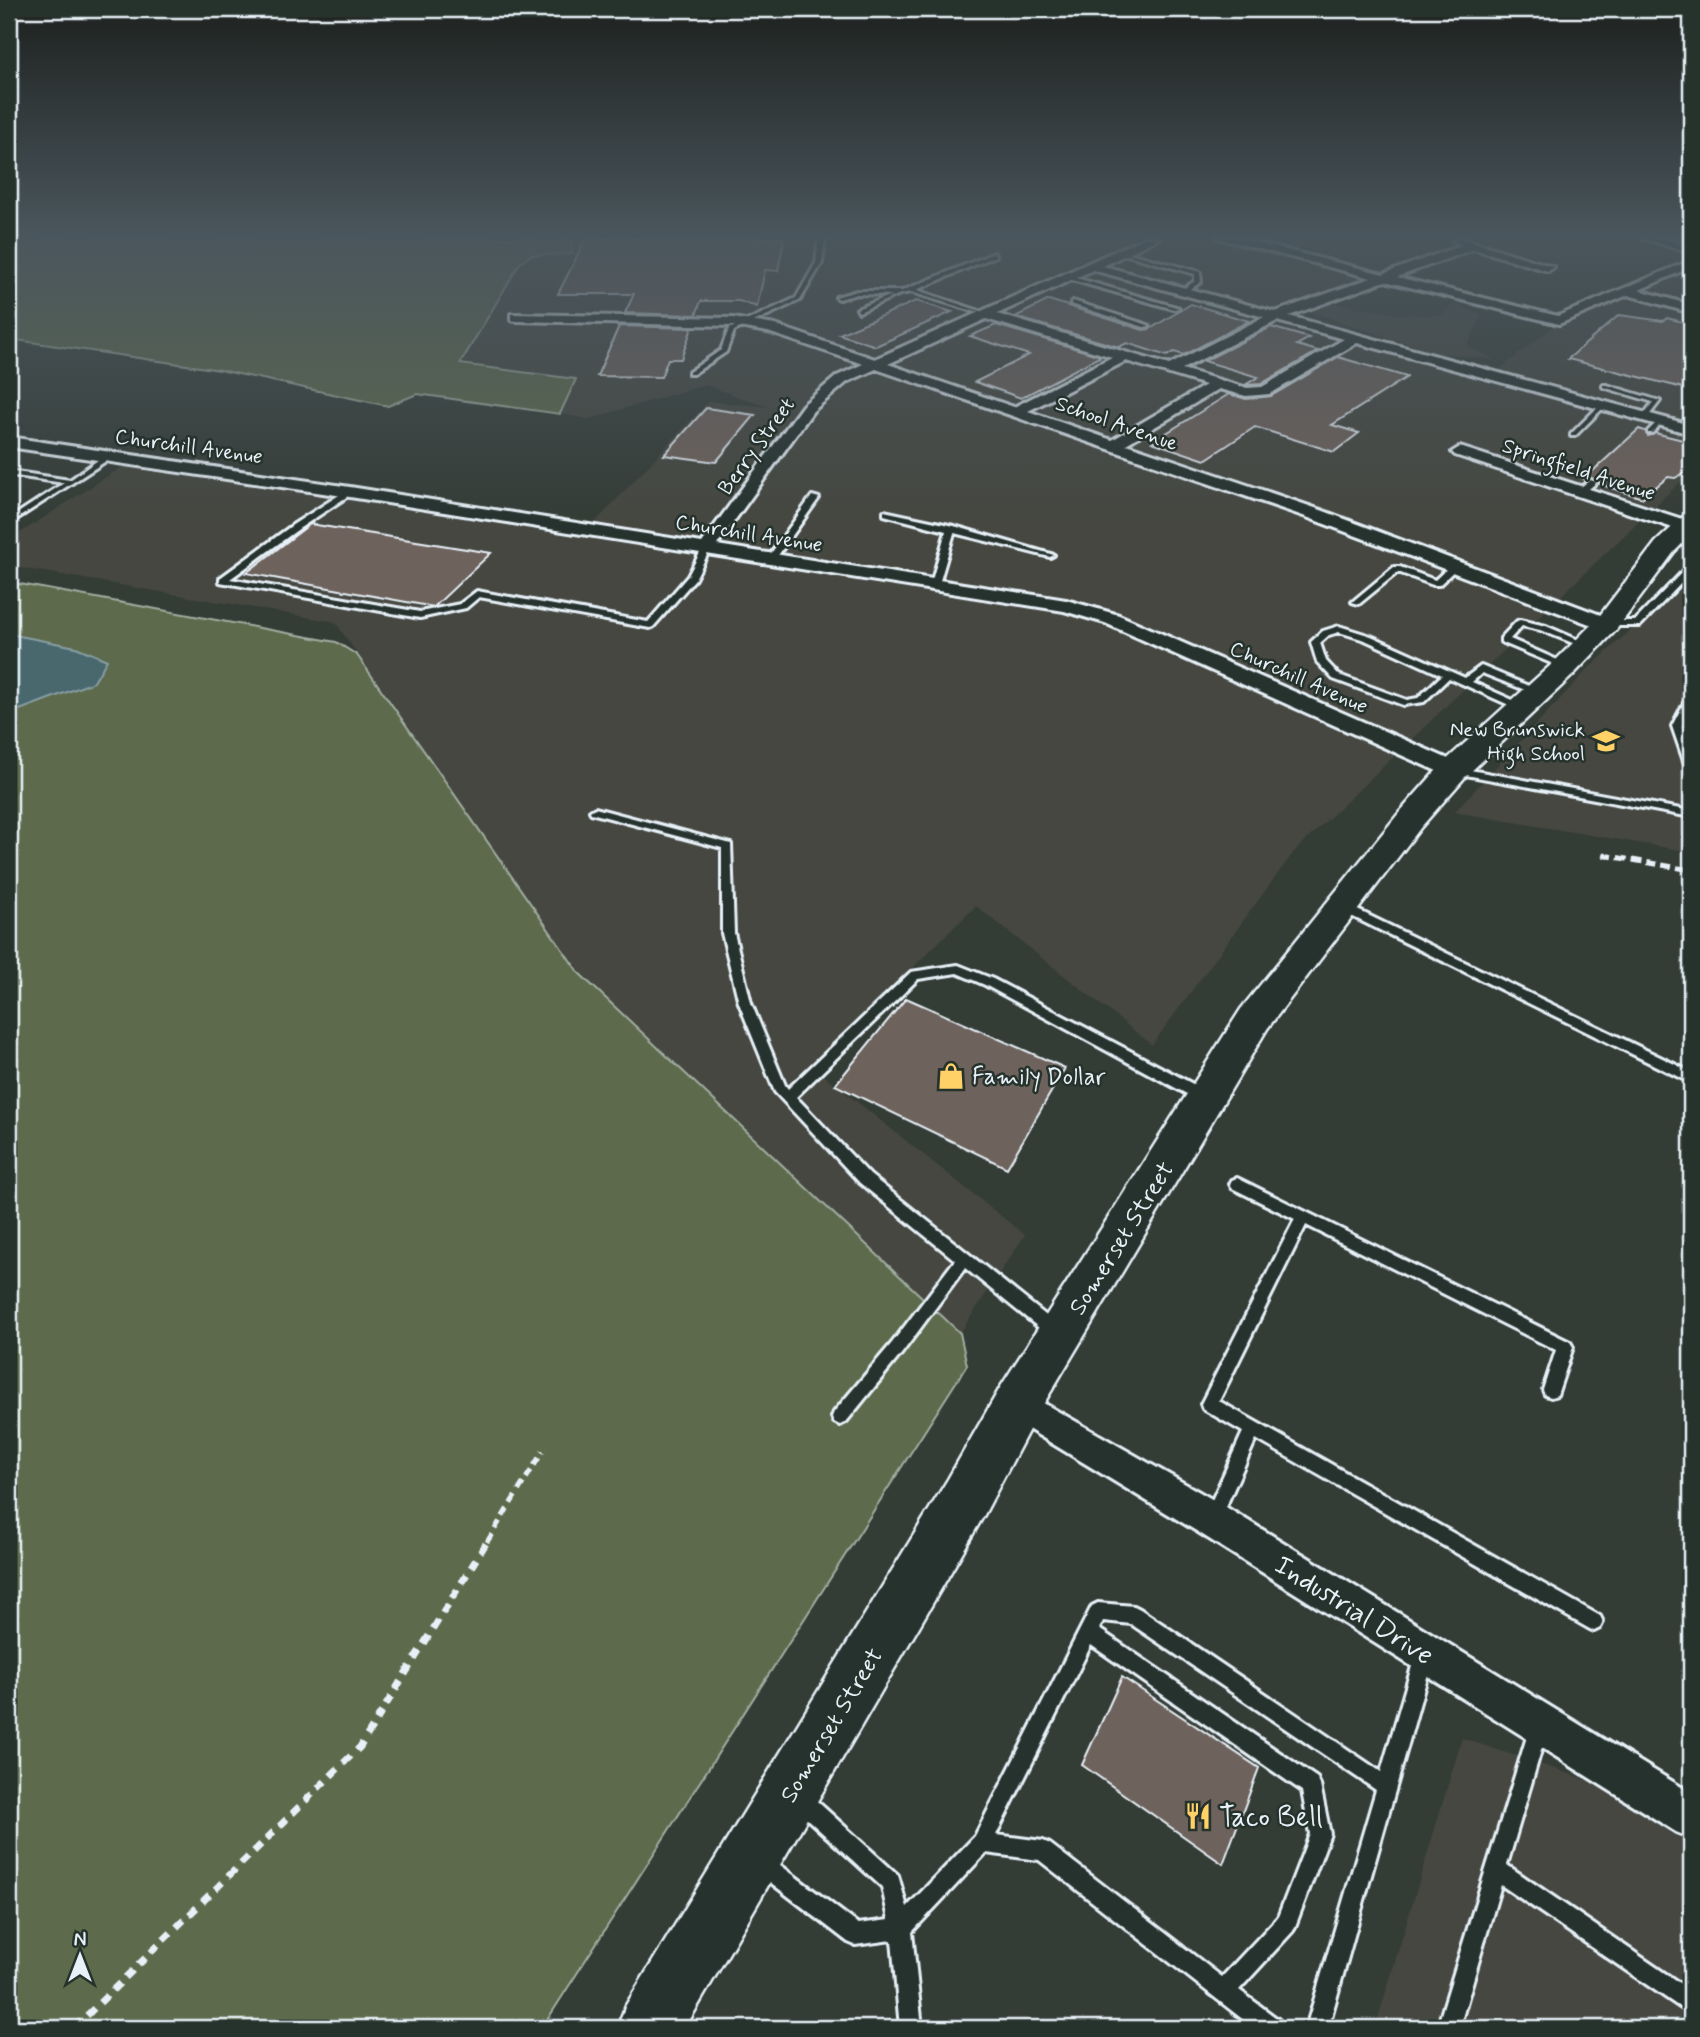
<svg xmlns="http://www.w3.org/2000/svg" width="1700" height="2037" viewBox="0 0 1700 2037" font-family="Mynerve,sans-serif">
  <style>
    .built { fill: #454741 }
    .green { fill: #5d6b4c; stroke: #a2aea2; stroke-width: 2 }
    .water { fill: #48676e; stroke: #889ea5; stroke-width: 2 }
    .building { fill: #6e625c; stroke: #e8f1f8; stroke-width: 2 }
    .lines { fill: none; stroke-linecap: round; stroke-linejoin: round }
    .lane-casing { stroke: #e8f1f8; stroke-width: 6 }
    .street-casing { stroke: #e8f1f8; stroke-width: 6 }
    .secondary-casing { stroke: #e8f1f8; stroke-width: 5 }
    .path-far1 { stroke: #e8f1f8; stroke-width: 5; stroke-dasharray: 9 6; stroke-linecap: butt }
    .path { stroke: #e8f1f8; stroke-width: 7; stroke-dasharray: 10 8; stroke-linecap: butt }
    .lane { fill: #26332d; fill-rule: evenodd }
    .street { fill: #26332d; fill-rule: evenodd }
    .secondary { fill: #26332d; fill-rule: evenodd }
    .rail { stroke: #e8f1f8; stroke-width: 5; stroke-dasharray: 10 5; stroke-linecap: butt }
    .labels { text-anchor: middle; stroke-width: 5; stroke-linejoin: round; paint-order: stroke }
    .far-street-label { font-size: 21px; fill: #e8f1f8; stroke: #26332d }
    .far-poi-label { font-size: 21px; fill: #e8f1f8; stroke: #26332d; text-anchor: end }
    .poi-label { font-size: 24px; fill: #e8f1f8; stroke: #26332d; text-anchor: start }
    .street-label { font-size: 24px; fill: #e8f1f8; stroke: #26332d }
    .near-street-label { font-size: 28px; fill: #e8f1f8; stroke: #26332d }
    .near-poi-label { font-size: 28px; fill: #e8f1f8; stroke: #26332d; text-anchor: start }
  </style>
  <rect width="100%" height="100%" fill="#343c36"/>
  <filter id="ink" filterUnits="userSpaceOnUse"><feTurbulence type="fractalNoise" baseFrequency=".0143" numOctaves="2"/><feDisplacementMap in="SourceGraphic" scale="14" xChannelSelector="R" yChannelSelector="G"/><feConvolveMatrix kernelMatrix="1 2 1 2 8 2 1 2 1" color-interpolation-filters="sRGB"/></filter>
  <g filter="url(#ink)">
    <path class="built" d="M570,238H1216L1383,279L1325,301L1396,314L1442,315L1453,304L1482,315L1467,346L1496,360L1432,352L1302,309L1281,317L1491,376L1563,319L1686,265L1691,267V476L1679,483L1294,852L1152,1045L976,906L812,1066L1025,1235L960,1333L579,973L335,622L9,566V540L128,463L585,533L709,401L768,407L705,385L589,419L560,414L576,379L459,364L520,263L531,255L573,254Z
      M1691,574V852L1454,812L1587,670Z
      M1462,1738L1691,1814V2028H1375Z"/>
    <path class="green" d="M9,238H570L573,254L531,255L520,263L460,364L576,379L560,414L417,394L388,406L220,370L9,339Z
      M9,582L336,642L357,655L579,973L960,1333L967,1365L542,2028H9Z"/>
    <path class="water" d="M9,634L76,647L107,660L94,682L9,714Z"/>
    <path class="building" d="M586,238H784L778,271L765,270L757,307L739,301H701L696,315L625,313L634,294H558Z
      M1049,300L1143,330L1150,329L1191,304L1249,321L1184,355L1174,352L1167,356L1127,343L1119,347L1015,317Z
      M916,301L952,312L876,346L839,334Z
      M1619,315L1663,321L1667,318L1691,324V390L1568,359Z
      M996,325L1101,356L1021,398L975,382L1029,355L970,336Z
      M619,326L692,328L681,359H668L661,377L597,376Z
      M1271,327L1309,338L1297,345L1318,351L1261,384L1245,385L1258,377L1204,361Z
      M1338,357L1407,377L1332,425L1359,433L1334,452L1255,427L1205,460L1152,442L1229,394L1246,399L1271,396Z
      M706,408L755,415L716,462L664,455Z
      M1639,429L1645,431L1648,436L1655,433L1691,442V469L1675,478L1668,477L1642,498L1599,484L1598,479H1584Z
      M310,524L491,553L434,607L246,573Z
      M906,998L1065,1068L1007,1168L835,1085Z
      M1122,1677L1259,1768L1223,1864L1082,1765Z"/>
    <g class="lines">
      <defs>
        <path id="lane" d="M819,238H825L822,263L800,300L734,331L726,352L693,374H689V372L721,350L729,329L796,298L816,263Z
          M1121,251L1200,272L1201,282L1184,293H1180V291L1195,281V274L1121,253Z
          M994,253L996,256L916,290L986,313V315L911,292L900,294L859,312L857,309L892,295L857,294L839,299L836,297L857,291H902Z
          M1065,276H1069L1179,308L1174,309L1065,278Z
          M1073,301L1148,325L1149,326L1144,327L1071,304Z
          M1603,385H1607L1660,401L1647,418H1643L1642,417L1653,402L1603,387Z
          M1600,405L1605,406L1575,436H1571V434Z
          M1658,421L1663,422L1652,433H1648V431Z
          M105,455L112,457L9,524V519L64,483L9,475V471L70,480Z
          M1590,480L1597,482L1583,494H1577V490Z
          M347,490L354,492L300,528L230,579L420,612L460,604L477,591L648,622L688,576L703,547L710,549L695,579L653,627L650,628L479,597L466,608L420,618L220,582V578L294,524Z
          M812,496L819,498L774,561H768L767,559Z
          M884,511L954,526L1054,555L1050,557L954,533L939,584L932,586L931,584L946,531L884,515Z
          M1451,565L1458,567L1439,585H1433L1398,572L1359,604L1352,602L1394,567H1400L1435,580Z
          M1688,566H1691V573L1640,626H1604L1603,624L1607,621H1635Z
          M1520,620L1546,626L1590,645L1583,647L1540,630L1522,626L1510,639L1571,666L1569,668H1563L1501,642V638L1517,621Z
          M1339,626L1371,636L1465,678L1481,666L1543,692L1538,695L1535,694L1482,673L1472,682L1524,705V709H1518L1449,678L1424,702L1403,705L1333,679L1317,662L1311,642L1323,631ZM1339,632L1365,640L1442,675L1418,698L1407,700L1339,675L1326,661L1320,643L1329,635Z
          M1691,696V708L1682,726L1691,753V770L1686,767L1672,726L1686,699Z
          M1454,767L1691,811V817L1450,772L1449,770Z
          M595,808L731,844L734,933L751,1003L785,1085L788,1089L911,972L958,965L993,979L1208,1092L1209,1096L1208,1100H1198L985,985L957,973L918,979L796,1097L870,1175L1059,1326L1062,1331L1059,1336L1054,1338L1049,1336L965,1268L902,1353L846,1422L840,1425L834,1422L832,1417L834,1412L892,1343L955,1260L860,1183L775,1092L739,1003L722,933V848L591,813L590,811Z
          M1343,903L1691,1072V1083L1339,910L1337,907L1339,904Z
          M1237,1178L1570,1342L1573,1347L1557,1395L1551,1397L1545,1395L1543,1390L1556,1350L1306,1225L1219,1401L1600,1616L1603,1622L1600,1628L1594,1631L1588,1628L1256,1439L1218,1524L1212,1526L1206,1524L1204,1518L1243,1432L1203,1409L1201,1404L1295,1219L1232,1188L1230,1184L1232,1180Z
          M1098,1603L1134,1606L1140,1609L1381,1772L1415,1656L1418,1650L1424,1647L1430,1650L1433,1656L1328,2028H1306L1376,1790L1131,1624L1103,1621L1099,1629L1317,1778L1320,1785L1330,1834L1296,1924L1293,1931L1239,1990L1279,2020L1282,2028H1254L1039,1860L986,1853L912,1932L922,2028H900L892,1940L855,1945L848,1942L757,1872L754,1865L757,1858L764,1855L771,1858L858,1924L889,1920L882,1887L794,1807L791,1800L794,1793L801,1790L808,1793L898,1875L907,1907L975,1836L1092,1606ZM1091,1645L1302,1791L1310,1834L1278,1917L1222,1977L1050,1844L1043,1841L996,1835Z
          M1539,1718L1546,1720L1548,1727L1507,1865L1691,1991V2013L1684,2010L1501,1885L1459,2028H1437L1530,1727L1532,1720Z"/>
        <path id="street" d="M1144,238H1159L1103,266L1275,312L1371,278L1218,238H1238L1383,274L1462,245L1453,241L1462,238L1554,267L1548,271L1474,249L1397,277L1558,316L1691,260V267L1639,290L1691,305V313L1628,295L1559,324L1385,281L1289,316L1691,425V434L1357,343L1270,394L1246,396L1219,389L1126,444L1321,510L1614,620L1616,624L1614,628H1600L1309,518L876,369L847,382L813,411L717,545L1066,600L1119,615L1462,765L1465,770L1462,775H1446L1105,623L1064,611L350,497L9,447V437L350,487L702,543L803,405L837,376L863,364L768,332L733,326L516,321L511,320V314L733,318L775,325L875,359ZM1093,270L1264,317L1169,365L997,314ZM986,319L1112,357L1014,407L888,364ZM1277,321L1344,339L1262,387L1247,388L1182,369ZM1126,361L1206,385L1112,440L1028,411Z
          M1643,238H1662L1691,246V253Z
          M1460,447L1682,519L1690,524L1691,530C1684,536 1677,531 1670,527L1455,455L1452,452Z
          M1017,1388L1224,1506L1691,1793V1838L1676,1832L1198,1532L1005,1415L1000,1404L1005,1393Z"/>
        <path id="secondary" d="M1691,515V535L1674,552L1616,630L1572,676L1465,777L1421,827L1267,1029L1034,1420L984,1515L685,2028H617L626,2005L948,1479L1000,1388L1241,1009L1399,813L1443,763L1552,664L1598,618L1656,542L1683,517Z"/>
      </defs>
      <use href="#lane" class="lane-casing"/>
      <use href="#street" class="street-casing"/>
      <use href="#secondary" class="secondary-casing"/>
      <path class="path-far1" d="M487,1542L543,1451"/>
      <path class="path" d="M74,2028L360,1747L488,1540"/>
      <use href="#lane" class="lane"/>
      <use href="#street" class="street"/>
      <use href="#secondary" class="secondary"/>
      <path class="rail" d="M1603,855L1691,870"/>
    </g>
  </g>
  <linearGradient id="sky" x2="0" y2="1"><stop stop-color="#1d211e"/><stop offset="0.45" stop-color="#4a565d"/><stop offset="1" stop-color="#4a565d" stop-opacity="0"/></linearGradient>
  <rect width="1700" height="524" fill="url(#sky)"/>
  <defs>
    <symbol id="school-bare" viewBox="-9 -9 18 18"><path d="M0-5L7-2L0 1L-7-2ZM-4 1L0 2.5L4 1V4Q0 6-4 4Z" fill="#ffd166" stroke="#26332d" stroke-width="2.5" paint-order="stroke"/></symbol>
    <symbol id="shop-bare" viewBox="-9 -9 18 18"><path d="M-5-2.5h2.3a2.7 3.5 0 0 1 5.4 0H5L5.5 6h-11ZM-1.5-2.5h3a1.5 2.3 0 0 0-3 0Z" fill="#ffd166" stroke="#26332d" stroke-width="2.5" paint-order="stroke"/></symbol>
    <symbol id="restaurant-bare" viewBox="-9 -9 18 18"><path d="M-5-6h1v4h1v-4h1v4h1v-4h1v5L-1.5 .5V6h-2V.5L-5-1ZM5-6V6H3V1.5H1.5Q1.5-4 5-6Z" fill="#ffd166" stroke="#26332d" stroke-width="2.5" paint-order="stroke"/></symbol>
  </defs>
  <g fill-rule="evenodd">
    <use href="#school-bare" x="1587" y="722" width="38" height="38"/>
    <use href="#shop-bare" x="932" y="1057" width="38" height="38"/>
    <use href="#restaurant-bare" x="1179" y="1797" width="38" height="38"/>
  </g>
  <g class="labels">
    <g class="far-street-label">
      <text transform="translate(1117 423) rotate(19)" y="7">School Avenue</text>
      <text transform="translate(189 446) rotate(8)" y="7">Churchill Avenue</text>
      <text transform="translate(756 446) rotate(-54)" y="7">Berry Street</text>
      <text transform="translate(1579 469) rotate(18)" y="7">Springfield Avenue</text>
      <text transform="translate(749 533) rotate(9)" y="7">Churchill Avenue</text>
      <text transform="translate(1299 677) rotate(24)" y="7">Churchill Avenue</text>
    </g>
    <g class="far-poi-label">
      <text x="1585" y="736">New Brunswick<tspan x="1585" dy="24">High School</tspan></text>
    </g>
    <g class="poi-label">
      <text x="972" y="1084">Family Dollar</text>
    </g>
    <g class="street-label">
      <text transform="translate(1121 1238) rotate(-58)" y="8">Somerset Street</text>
      <text transform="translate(831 1725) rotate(-59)" y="8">Somerset Street</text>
    </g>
    <g class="near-street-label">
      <text transform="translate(1355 1609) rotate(32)" y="10">Industrial Drive</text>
    </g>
    <g class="near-poi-label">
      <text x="1219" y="1826">Taco Bell</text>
    </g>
  </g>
  <rect width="1700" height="2037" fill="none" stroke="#26332d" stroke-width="35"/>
  <rect x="18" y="18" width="1665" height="2002" fill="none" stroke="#e8f1f8" stroke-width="2.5" filter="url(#ink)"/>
  <g transform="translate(80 1956)" stroke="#26332d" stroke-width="5" paint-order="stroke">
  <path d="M0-5L12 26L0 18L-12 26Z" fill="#e8f1f8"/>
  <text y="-10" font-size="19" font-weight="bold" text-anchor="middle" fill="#e8f1f8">N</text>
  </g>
</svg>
